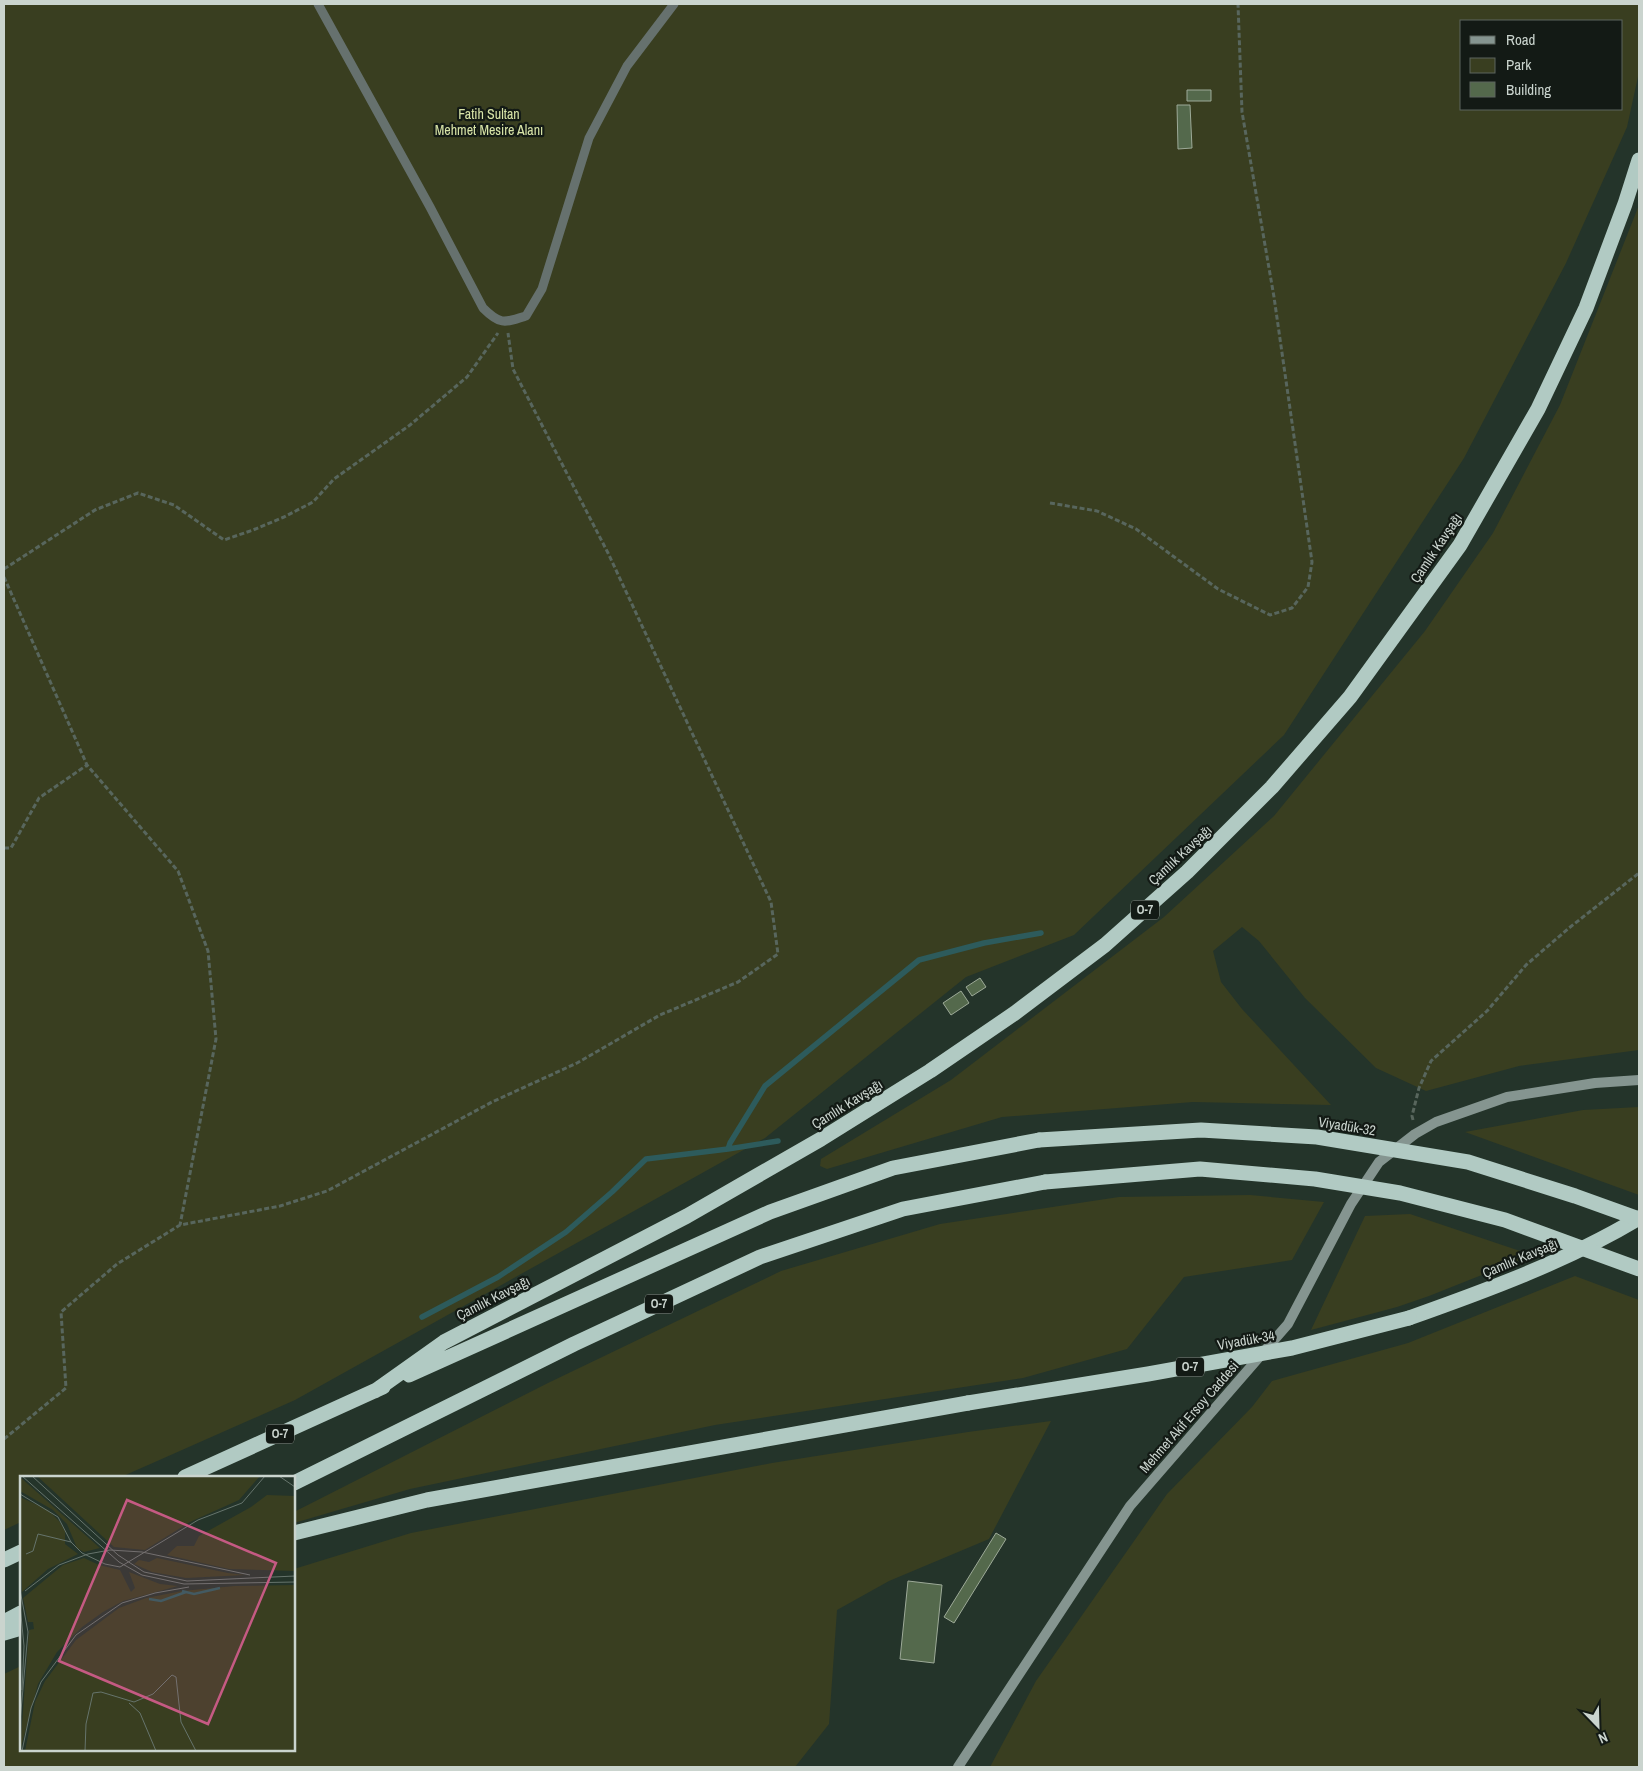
<svg xmlns="http://www.w3.org/2000/svg" width="1643" height="1771" viewBox="0 0 1643 1771" font-family="'Archivo Narrow',sans-serif">
  <style>
    .green { fill: #393e20; fill-rule: evenodd }
    .lines { fill: none; stroke-linecap: round; stroke-linejoin: round }
    .stream { stroke: #2d5b5c; stroke-width: 5.5 }
    .building { fill: #54694c; stroke: #9daa98 }
    .path { stroke: #58665d; stroke-width: 3; stroke-dasharray: 5 2.5; stroke-linecap: butt }
    .service { stroke: #66716e; stroke-width: 9 }
    .secondary { stroke: #859590; stroke-width: 10 }
    .motorway { stroke: #b1cac3; stroke-width: 15 }
    .motorway-bridge { stroke: #b1cac3; stroke-width: 15 }
    .labels { text-anchor: middle; stroke-width: 4.5; stroke-linejoin: round; paint-order: stroke }
    .shield { fill: #131a15; stroke: #939c96; stroke-width: 1 }
    .shield-label { font-size: 12px; font-weight: bold; fill: #cad4ce }
    .park-label { font-size: 14px; fill: #d8e4a7; stroke: #131a15 }
    .street-label { font-size: 14px; fill: #cad4ce; stroke: #131a15 }
    .inset-river { fill: none; stroke: #2d5b5c; stroke-width: 2.5 }
    .inset-road { fill: none; stroke: #66746c; stroke-width: 1 }
    .view { fill: #c55a83; fill-opacity: 0.15; stroke: #c55a83; stroke-width: 2.5 }
    .inset-edge { fill: none; stroke: #cad4ce; stroke-width: 2.5 }
  </style>
  <rect width="100%" height="100%" fill="#24342a"/>
  <path class="green" d="M4,4H1639V72L1627,127L1566,263L1464,458L1284,735L1074,935L966,977L765,1138L295,1400L121,1477H21V1522L4,1530ZM1462,21H1622V109H1462Z
    M1639,205V1050L1519,1066L1426,1091L1376,1068L1305,998L1259,941L1242,927L1213,951L1221,982L1242,1009L1331,1105L1193,1102L1002,1117L827,1169L820,1166L821,1159L951,1080L1164,917L1274,816L1425,631L1493,533L1560,405Z
    M1639,1107V1195L1465,1132L1583,1110Z
    M1250,1195L1324,1202L1292,1260L1184,1277L1127,1349L1023,1378L715,1425L410,1489L294,1523V1512L548,1383L781,1271L940,1224L1119,1197Z
    M1410,1214L1532,1255L1429,1296L1397,1307L1311,1330L1365,1216Z
    M1575,1276L1639,1300V1767H990L1036,1681L1167,1494L1252,1407L1272,1381L1408,1343Z
    M1051,1421L989,1539L889,1581L837,1610L829,1724L795,1767H4V1674L21,1666V1750H294V1569L411,1533L772,1463L968,1432Z"/>
  <g class="lines">
    <path class="stream" d="M728,1149L730,1143L765,1086L919,960L984,943L1041,933
      M422,1317L498,1277L566,1232L612,1192L646,1159L728,1149L778,1141"/>
  </g>
  <path class="building" d="M1187,90H1211V101H1187Z
    M1177,105H1190L1192,148L1178,149Z
    M980,978L986,987L972,996L966,987Z
    M961,991L969,1003L951,1015L943,1003Z
    M996,1533L1006,1539L954,1623L944,1617Z
    M908,1581L942,1585L934,1663L900,1659Z"/>
  <g class="lines">
    <path class="path" d="M1050,503L1097,511L1136,529L1218,589L1270,615L1292,608L1308,587L1312,562L1274,297L1242,112L1238,4
      M4,569L95,510L138,493L174,505L224,540L253,530L284,517L313,502L334,479L410,425L467,377L498,333
      M4,577L87,765L178,871L208,951L216,1039L180,1225
      M4,848H11L39,798L87,765
      M1413,1120L1412,1116L1419,1088L1431,1061L1487,1011L1526,965L1569,928L1639,873
      M4,1439L66,1388L61,1312L117,1264L180,1225L280,1206L327,1191L492,1102L577,1063L660,1015L738,982L778,954L771,902L608,553L513,369L508,333"/>
    <path class="service" d="M318,4L430,207L483,308C500,325 504,323 526,316L542,289L589,138L627,66L674,4"/>
    <path class="secondary" d="M958,1767L1130,1506L1288,1324L1351,1204L1379,1162L1415,1134L1436,1122L1507,1097L1595,1083L1639,1080"/>
    <path class="motorway" d="M1409,1318C1488,1290 1567,1261 1639,1218
      M409,1375L770,1212L893,1168L1039,1140
      M375,1391L444,1342L687,1216L821,1139L930,1071L1015,1013L1105,945L1187,872L1272,787L1350,697L1460,545L1538,409L1586,308L1625,204L1639,160
      M185,1477L383,1387
      M294,1483L574,1344L760,1257L903,1209L1045,1182
      M294,1533L427,1500L968,1403
      M4,1560L21,1552
      M4,1622L21,1613
      M4,1633L21,1628"/>
    <path class="motorway-bridge" d="M1039,1140L1201,1130L1317,1137L1468,1162L1575,1196L1639,1219
      M1045,1182L1200,1169L1315,1179L1400,1193L1505,1220L1639,1269
      M968,1403L1148,1374L1292,1348L1409,1318"/>
  </g>
  <g class="labels">
    <g class="shield">
      <rect x="1131" y="900.5" width="28" height="19" rx="4"/>
      <rect x="645" y="1294.5" width="28" height="19" rx="4"/>
      <rect x="1176" y="1357.5" width="28" height="19" rx="4"/>
      <rect x="266" y="1424.5" width="28" height="19" rx="4"/>
    </g>
    <g class="shield-label">
      <text x="1145" y="914">O-7</text>
      <text x="659" y="1308">O-7</text>
      <text x="1190" y="1371">O-7</text>
      <text x="280" y="1438">O-7</text>
    </g>
    <g class="park-label">
      <text x="489" y="119">Fatih Sultan<tspan x="489" dy="16">Mehmet Mesire Alanı</tspan></text>
    </g>
    <g class="street-label">
      <text transform="translate(1436 548) rotate(-56)" y="5">Çamlık Kavşağı</text>
      <text transform="translate(1180 855) rotate(-43)" y="5">Çamlık Kavşağı</text>
      <text transform="translate(847 1104) rotate(-32)" y="5">Çamlık Kavşağı</text>
      <text transform="translate(1347 1126) rotate(9)" y="5">Viyadük-32</text>
      <text transform="translate(1520 1258) rotate(-23)" y="5">Çamlık Kavşağı</text>
      <text transform="translate(493 1298) rotate(-27)" y="5">Çamlık Kavşağı</text>
      <text transform="translate(1246 1340) rotate(-10)" y="5">Viyadük-34</text>
      <text transform="translate(1189 1417) rotate(-49)" y="5">Mehmet Akif Ersoy Caddesi</text>
    </g>
  </g>
  <g transform="translate(20 1476)">
    <rect width="275" height="275" fill="#24342a"/>
    <path d="M17,0H240L219,24L170,46L125,74L94,71ZM0,1L80,72L64,76L57,72L47,48L33,34L0,15ZM247,19L275,20V95L209,93L147,79L157,70H174L179,60L231,31ZM0,21L28,34L39,45L45,55V68L58,78L28,93L2,116ZM64,82L79,89L100,94L111,116L115,112L109,96L140,108L158,110L103,125L83,136L62,151L37,176L18,208L0,275L9,154L14,153L13,146H8L3,122L43,89ZM137,82L208,97L225,99L166,102L132,96L114,88L119,84L129,86ZM275,109V275H5L15,226L25,205L56,164L99,132L126,122L162,115L215,110Z" fill="#393e20"/>
    <path class="inset-river" d="M162,115L174,118L200,112M129,123L141,125L166,116"/>
    <path class="inset-road" d="M2,0L99,86L122,99L164,108L275,106M12,0L98,79L124,96L167,105L275,100M259,0L275,11M0,18L38,41L51,66L62,77L85,88L100,91L178,44L222,27L245,0M6,78L13,75L18,58L51,66M0,114L8,156L0,246M5,115L39,89L68,78L90,74L122,76L230,99M0,129L4,170L2,214M109,227L120,237L136,275M2,275L11,232L21,206L56,159L102,127L135,117L169,111M65,275L66,248L73,217L81,216L114,226L133,218L152,199L156,201L161,246L176,275"/>
    <path class="view" d="M107,24L256,87L188,248L39,185Z"/>
    <rect width="275" height="275" class="inset-edge"/>
  </g>
  <rect width="1643" height="1771" fill="none" stroke="#cad4ce" stroke-width="10"/>
  <rect x="1460" y="20" width="162" height="90" fill="#131a15" stroke="#5c645f"/>
  <rect x="1470" y="36" width="25" height="8" fill="#859590" stroke="#5c645f"/>
  <text x="1506" y="45" font-size="15" fill="#cad4ce">Road</text>
  <rect x="1470" y="58" width="25" height="15" fill="#393e20" stroke="#5c645f"/>
  <text x="1506" y="70" font-size="15" fill="#cad4ce">Park</text>
  <rect x="1470" y="82" width="25" height="15" fill="#54694c" stroke="#5c645f"/>
  <text x="1506" y="95" font-size="15" fill="#cad4ce">Building</text>
  <g transform="translate(1598 1726) rotate(157)" stroke="#131a15" stroke-width="4" paint-order="stroke">
  <path d="M0-4L9 19L0 12L-9 19Z" fill="#cad4ce"/>
  <text y="-8" font-size="14" font-weight="bold" text-anchor="middle" fill="#cad4ce">N</text>
  </g>
</svg>
